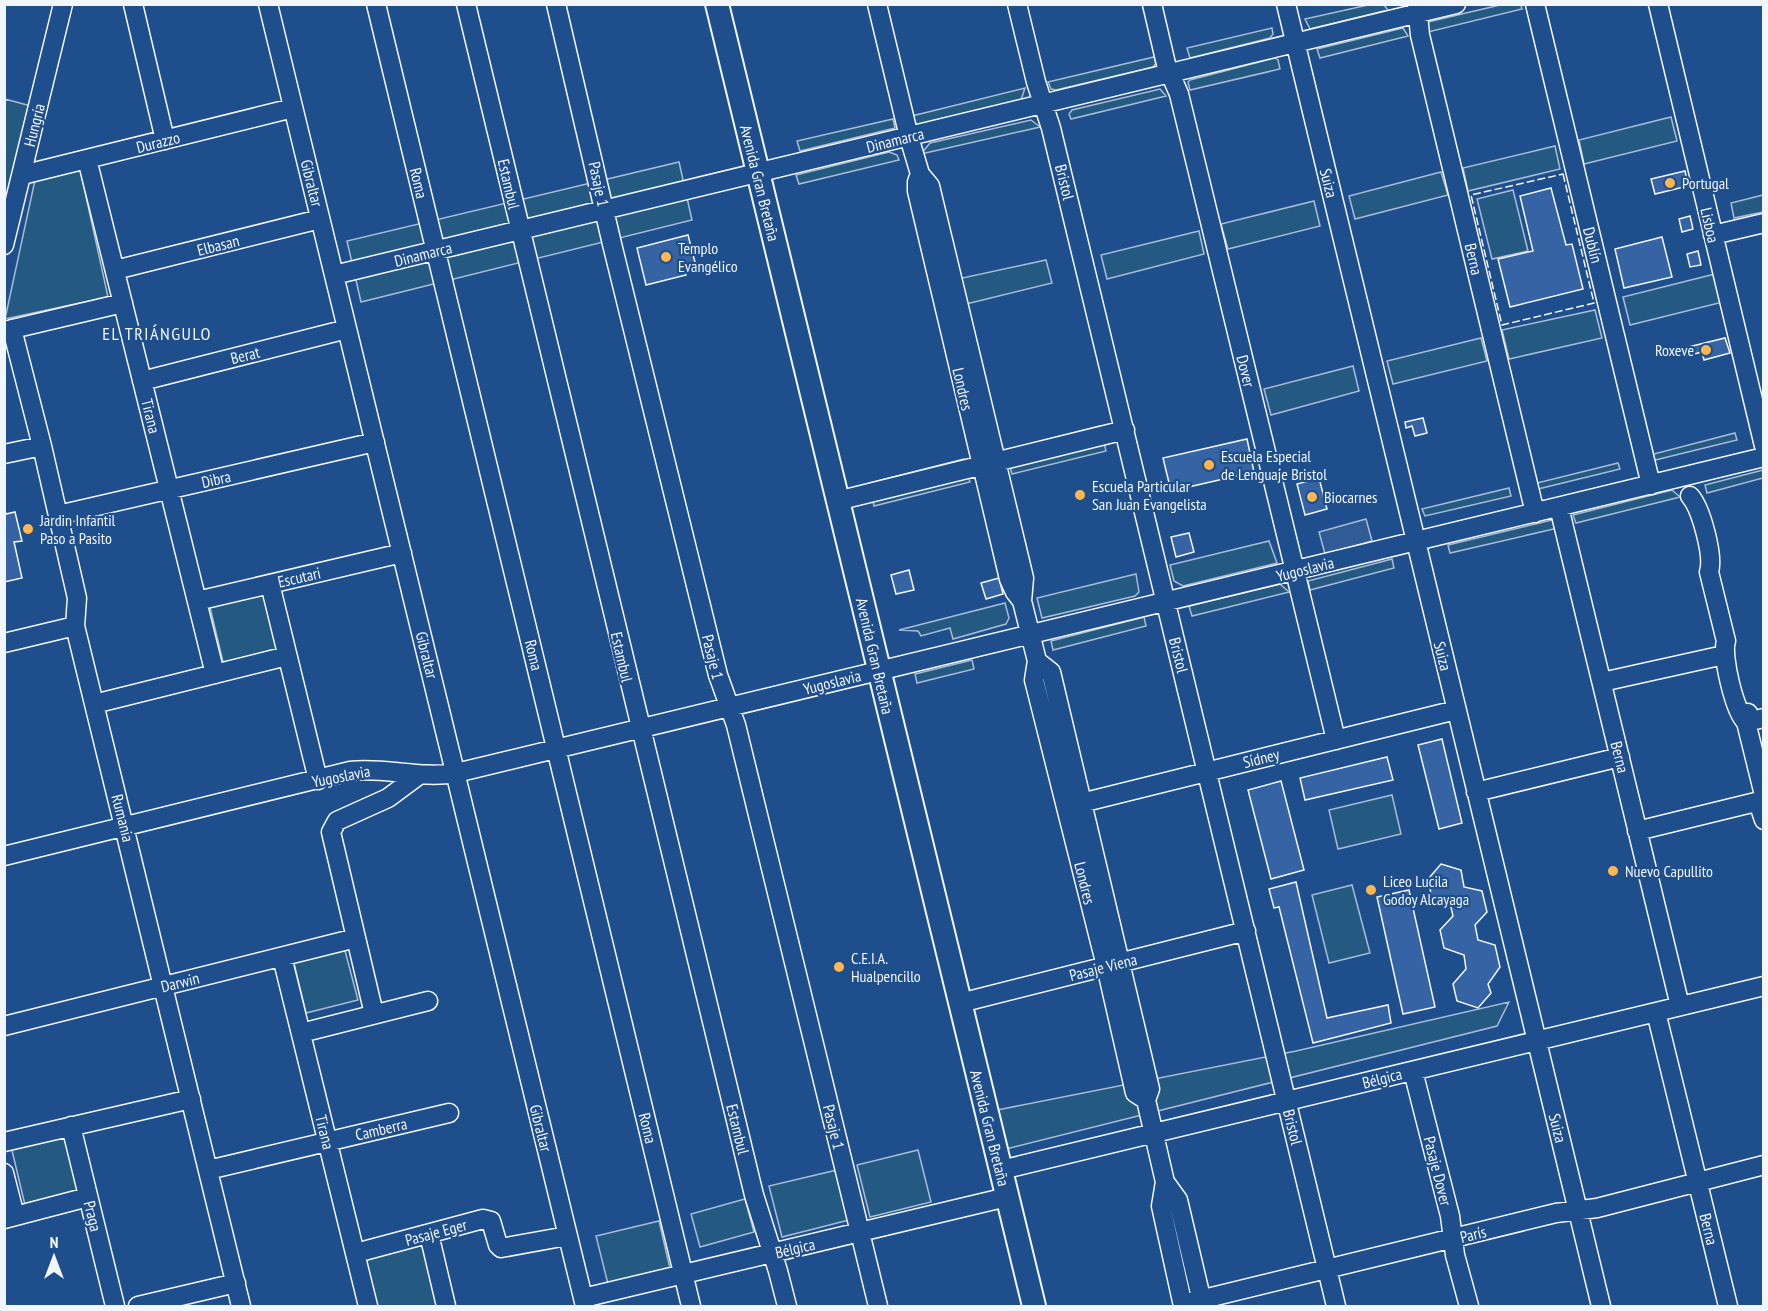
<svg xmlns="http://www.w3.org/2000/svg" width="1768" height="1311" viewBox="0 0 1768 1311" font-family="'PT Sans Narrow',sans-serif">
  <style>
    .green { fill: #245a82; stroke: #a8bbd7; stroke-width: 1.5 }
    .parking { fill: #305b95; stroke: #a8bbd7; stroke-width: 1.5 }
    .building { fill: #3563a3; stroke: #f2f6ff; stroke-width: 1.5 }
    .lines { fill: none; stroke-linecap: round; stroke-linejoin: round }
    .minor-casing { stroke: #f2f6ff; stroke-width: 21 }
    .major-casing { stroke: #f2f6ff; stroke-width: 26 }
    .minor { stroke: #1f4e8c; stroke-width: 18 }
    .major { stroke: #1f4e8c; stroke-width: 22 }
    .fence { stroke: #f2f6ff; stroke-width: 1.5; stroke-dasharray: 8 3; stroke-linecap: butt }
    .poi-dot { fill: #ffb74d; stroke: #1f4e8c; stroke-width: 2 }
    .labels { text-anchor: middle; stroke-width: 4.5; stroke-linejoin: round; paint-order: stroke }
    .street-label { font-size: 16px; fill: #f2f6ff; stroke: #1f4e8c }
    .poi-label { font-size: 16px; fill: #f2f6ff; stroke: #1f4e8c; text-anchor: start }
    .neighbourhood-label { font-size: 18px; letter-spacing: 1.5px; fill: #f2f6ff; stroke: #1f4e8c }
  </style>
  <rect width="100%" height="100%" fill="#1f4e8c"/>
  <path class="green" d="M1368,5H1384L1388,10L1310,29L1305,19Z
    M1500,5H1521L1522,9L1424,33L1428,22Z
    M1272,28L1273,34L1270,38L1190,58L1187,48Z
    M1403,28L1408,36L1320,58L1317,49Z
    M1154,57L1156,63L1153,67L1056,90L1051,89L1048,82Z
    M1275,58L1278,60L1280,69L1190,90L1188,82L1190,80Z
    M1025,88L1021,100L913,126L904,118Z
    M1160,89L1166,96L1071,119L1069,114L1072,110Z
    M5,99L31,106L5,212Z
    M1671,117L1677,141L1584,164L1579,140Z
    M893,119L895,128L800,151L797,141Z
    M1031,120L1040,127L921,154L930,143Z
    M1555,146L1560,169L1468,191L1463,168Z
    M889,152L897,155L899,160L799,184L796,175Z
    M679,162L692,220L361,302L347,241Z
    M80,169L108,297L5,319L35,180Z
    M1441,172L1448,195L1355,219L1349,196Z
    M1513,190L1528,251L1492,259L1477,199Z
    M1763,195V212L1734,218L1731,203Z
    M1314,201L1320,226L1228,249L1221,224Z
    M1199,231L1204,254L1107,279L1101,255Z
    M1046,260L1052,283L958,306L953,280Z
    M1715,274L1723,302L1630,325L1623,297Z
    M1595,310L1602,338L1509,359L1502,330Z
    M1481,338L1487,361L1393,384L1387,361Z
    M1353,366L1359,391L1271,415L1264,389Z
    M1100,426L1106,451L1012,474L1006,450Z
    M1735,433L1737,440L1647,462L1646,456Z
    M964,459L970,482L874,506L869,483Z
    M1618,463L1620,469L1534,490L1533,484Z
    M1763,470V478L1707,493L1705,485Z
    M1509,488L1511,496L1425,516L1422,509Z
    M1672,490L1680,497L1576,523L1573,515Z
    M1556,519L1558,528L1450,553L1448,545Z
    M1269,541L1277,563L1183,586L1174,581L1170,565Z
    M1392,559L1394,568L1310,590L1308,581Z
    M1136,574L1139,592L1135,596L1042,618L1037,598Z
    M1280,584L1289,592L1192,616L1189,606Z
    M266,590L280,653L224,666L209,603Z
    M1005,603L1009,618L1006,624L953,639L950,628L921,636L918,631L899,630Z
    M1144,617L1146,626L1053,650L1051,641Z
    M972,660L974,669L917,683L915,674Z
    M1392,795L1401,834L1338,849L1329,810Z
    M1352,885L1370,953L1329,963L1312,895Z
    M344,947L358,1000L306,1013L293,959Z
    M1509,1002L1497,1026L1002,1150L992,1111L1296,1051Z
    M66,1129L80,1192L25,1205L10,1142Z
    M918,1150L931,1202L870,1217L857,1165Z
    M837,1170L849,1220L782,1237L769,1186Z
    M745,1199L754,1232L700,1247L691,1214Z
    M659,1221L671,1273L609,1288L596,1236Z
    M427,1242L442,1306H374L363,1257Z"/>
  <path class="parking" d="M1366,519L1372,541L1325,554L1319,532Z"/>
  <path class="building" d="M1685,171L1688,186L1655,194L1651,179Z
    M1551,188L1566,245L1572,244L1583,289L1510,307L1498,259L1533,251L1520,196Z
    M1690,216L1693,229L1682,232L1679,219Z
    M688,235L696,266L685,269L686,275L646,285L637,248Z
    M1662,237L1672,277L1624,288L1615,249Z
    M1698,251L1701,265L1690,267L1687,254Z
    M1725,338L1730,353L1704,360L1702,352L1686,356L1684,348Z
    M1423,418L1427,433L1415,436L1412,426L1406,428L1405,422Z
    M1247,439L1254,472L1171,491L1163,458Z
    M1319,478L1327,509L1305,515L1297,484Z
    M4,507L6,514L15,512L22,541L14,542L22,578L4,582Z
    M1189,533L1194,552L1176,557L1171,537Z
    M909,570L914,590L896,594L891,575Z
    M999,578L1003,594L986,599L981,583Z
    M1442,739L1462,823L1439,829L1418,745Z
    M1387,757L1393,780L1305,800L1300,778Z
    M1281,781L1304,870L1271,879L1248,790Z
    M1441,864L1461,870L1464,887L1482,891L1487,912L1475,925L1478,940L1495,945L1500,967L1488,984L1491,993L1478,1008L1457,1001L1453,984L1466,969L1464,955L1444,948L1440,930L1453,916L1450,903L1431,896L1429,878Z
    M1296,882L1327,1018L1388,1005L1391,1023L1313,1043L1279,907L1274,908L1269,889Z
    M1409,890L1435,1007L1403,1014L1377,897Z"/>
  <g class="lines">
    <defs>
      <path id="minor" d="M133,4L165,140
        M268,4L585,1306
        M376,4L691,1306
        M466,4L754,1195L778,1271L787,1306
        M556,4L612,244L718,675L736,725L878,1306
        M877,4L909,137L920,174L930,186L1024,578L1022,601
        M1017,4L1036,82L1051,128L1336,1306
        M1152,4L1166,64L1179,94L1336,740
        M1286,4L1601,1306
        M1417,4L1420,35L1535,513
        M1535,4L1651,485
        M1658,4L1764,446
        M87,159L215,674
        M920,174L917,182V191L1009,579L1015,592L1022,601L1037,661L1034,680L1106,966L1135,1093L1146,1100
        M22,175L293,108
        M1713,235L1764,223
        M4,245L63,4
        M115,270L320,219
        M334,275L1456,4
        M12,329L42,446L77,598L75,626L241,1306
        M4,331L123,303
        M142,381L347,329
        M4,454L42,446
        M1690,496C1701,508 1714,556 1709,572L1726,641C1721,655 1735,713 1746,722
        M837,501L1125,430
        M1559,507L1680,1006
        M58,515L375,442
        M270,584L318,780
        M197,601L402,553
        M4,643L75,626
        M1037,661L1051,672L1150,1089L1146,1100L1165,1182L1161,1206L1183,1306
        M1602,682L1724,655
        M94,704L287,656
        M1748,713L1746,722L1764,795
        M1746,722L1764,718
        M1476,792L1620,757
        M1764,802L1761,811L1764,820
        M1073,805L1456,710
        M1637,831L1764,800
        M4,856L350,771C386,767 420,779 456,773L1764,457
        M282,957L368,1306
        M960,1003L1246,931
        M1656,1012L1728,1306
        M374,1014L331,832L337,821L388,798L419,775
        M4,1026L356,938
        M301,1033L428,1001
        M1413,1071L1450,1216L1455,1255L1469,1306
        M71,1126L115,1306
        M4,1142L191,1099
        M208,1170L449,1113
        M1001,1170L1764,986
        M4,1173L15,1216
        M1165,1182L1178,1200L1203,1306
        M4,1219L88,1197
        M429,1234L446,1306
        M356,1253L483,1219L491,1221L498,1245L501,1248L567,1236
        M583,1298L1007,1197
        M1183,1304L1556,1213L1597,1208L1764,1165
        M138,1306L236,1283"/>
      <path id="major" d="M717,4L1034,1306"/>
    </defs>
    <use href="#minor" class="minor-casing"/>
    <use href="#major" class="major-casing"/>
    <use href="#minor" class="minor"/>
    <use href="#major" class="major"/>
    <path class="fence" d="M1563,174L1594,303L1502,325L1471,195Z"/>
  </g>
  <g class="poi-dot">
    <circle cx="1670" cy="183" r="6"/>
    <circle cx="666" cy="257" r="6"/>
    <circle cx="1706" cy="350" r="6"/>
    <circle cx="1209" cy="465" r="6"/>
    <circle cx="1080" cy="495" r="6"/>
    <circle cx="1312" cy="497" r="6"/>
    <circle cx="28" cy="529" r="6"/>
    <circle cx="1613" cy="871" r="6"/>
    <circle cx="1371" cy="890" r="6"/>
    <circle cx="839" cy="967" r="6"/>
  </g>
  <g class="labels">
    <g class="street-label">
      <text transform="translate(34 125) rotate(-76)" y="6">Hungría</text>
      <text transform="translate(895 140) rotate(-14)" y="6">Dinamarca</text>
      <text transform="translate(158 142) rotate(-14)" y="6">Durazzo</text>
      <text transform="translate(1065 182) rotate(76)" y="6">Bristol</text>
      <text transform="translate(312 183) rotate(76)" y="6">Gibraltar</text>
      <text transform="translate(419 183) rotate(76)" y="6">Roma</text>
      <text transform="translate(760 183) rotate(76)" y="6">Avenida Gran Bretaña</text>
      <text transform="translate(1329 183) rotate(76)" y="6">Suiza</text>
      <text transform="translate(509 184) rotate(77)" y="6">Estambul</text>
      <text transform="translate(599 184) rotate(78)" y="6">Pasaje 1</text>
      <text transform="translate(1710 225) rotate(77)" y="6">Lisboa</text>
      <text transform="translate(218 245) rotate(-14)" y="6">Elbasan</text>
      <text transform="translate(1593 245) rotate(76)" y="6">Dublín</text>
      <text transform="translate(423 254) rotate(-14)" y="6">Dinamarca</text>
      <text transform="translate(1474 259) rotate(77)" y="6">Berna</text>
      <text transform="translate(245 355) rotate(-14)" y="6">Berat</text>
      <text transform="translate(1246 371) rotate(76)" y="6">Dover</text>
      <text transform="translate(963 389) rotate(77)" y="6">Londres</text>
      <text transform="translate(151 416) rotate(76)" y="6">Tirana</text>
      <text transform="translate(216 479) rotate(-13)" y="6">Dibra</text>
      <text transform="translate(1305 569) rotate(-14)" y="6">Yugoslavia</text>
      <text transform="translate(299 577) rotate(-13)" y="6">Escutari</text>
      <text transform="translate(427 655) rotate(76)" y="6">Gibraltar</text>
      <text transform="translate(534 655) rotate(76)" y="6">Roma</text>
      <text transform="translate(1179 655) rotate(76)" y="6">Bristol</text>
      <text transform="translate(875 656) rotate(77)" y="6">Avenida Gran Bretaña</text>
      <text transform="translate(1443 656) rotate(76)" y="6">Suiza</text>
      <text transform="translate(622 657) rotate(77)" y="6">Estambul</text>
      <text transform="translate(713 657) rotate(76)" y="6">Pasaje 1</text>
      <text transform="translate(832 682) rotate(-14)" y="6">Yugoslavia</text>
      <text transform="translate(1620 757) rotate(76)" y="6">Berna</text>
      <text transform="translate(1261 758) rotate(-14)" y="6">Sídney</text>
      <text transform="translate(341 776) rotate(-11)" y="6">Yugoslavia</text>
      <text transform="translate(123 818) rotate(76)" y="6">Rumania</text>
      <text transform="translate(1085 883) rotate(76)" y="6">Londres</text>
      <text transform="translate(1103 967) rotate(-14)" y="6">Pasaje Viena</text>
      <text transform="translate(180 982) rotate(-14)" y="6">Darwin</text>
      <text transform="translate(1382 1078) rotate(-14)" y="6">Bélgica</text>
      <text transform="translate(834 1127) rotate(76)" y="6">Pasaje 1</text>
      <text transform="translate(1293 1127) rotate(76)" y="6">Bristol</text>
      <text transform="translate(541 1128) rotate(76)" y="6">Gibraltar</text>
      <text transform="translate(648 1128) rotate(76)" y="6">Roma</text>
      <text transform="translate(990 1128) rotate(76)" y="6">Avenida Gran Bretaña</text>
      <text transform="translate(1558 1128) rotate(76)" y="6">Suiza</text>
      <text transform="translate(381 1129) rotate(-13)" y="6">Camberra</text>
      <text transform="translate(738 1129) rotate(76)" y="6">Estambul</text>
      <text transform="translate(325 1132) rotate(76)" y="6">Tirana</text>
      <text transform="translate(1438 1171) rotate(76)" y="6">Pasaje Dover</text>
      <text transform="translate(93 1216) rotate(76)" y="6">Praga</text>
      <text transform="translate(1709 1229) rotate(76)" y="6">Berna</text>
      <text transform="translate(436 1232) rotate(-15)" y="6">Pasaje Eger</text>
      <text transform="translate(1473 1234) rotate(-14)" y="6">París</text>
      <text transform="translate(795 1248) rotate(-13)" y="6">Bélgica</text>
    </g>
    <g class="poi-label">
      <text x="1682" y="189">Portugal</text>
      <text x="678" y="254">Templo<tspan x="678" dy="18">Evangélico</tspan></text>
      <text x="1694" y="356" text-anchor="end">Roxeve</text>
      <text x="1221" y="462">Escuela Especial<tspan x="1221" dy="18">de Lenguaje Bristol</tspan></text>
      <text x="1092" y="492">Escuela Particular<tspan x="1092" dy="18">San Juan Evangelista</tspan></text>
      <text x="1324" y="503">Biocarnes</text>
      <text x="40" y="526">Jardin Infantil<tspan x="40" dy="18">Paso a Pasito</tspan></text>
      <text x="1625" y="877">Nuevo Capullito</text>
      <text x="1383" y="887">Liceo Lucila<tspan x="1383" dy="18">Godoy Alcayaga</tspan></text>
      <text x="851" y="964">C.E.I.A.<tspan x="851" dy="18">Hualpencillo</tspan></text>
    </g>
    <g class="neighbourhood-label">
      <text x="157" y="340">EL TRIÁNGULO</text>
    </g>
  </g>
  <rect width="1768" height="1311" fill="none" stroke="#f2f6ff" stroke-width="12"/>
  <g transform="translate(54 1257)" stroke="#1f4e8c" stroke-width="4.5" paint-order="stroke">
  <path d="M0-4.5L10 22L0 15L-10 22Z" fill="#f2f6ff"/>
  <text y="-9" font-size="16" font-weight="bold" text-anchor="middle" fill="#f2f6ff">N</text>
  </g>
</svg>
